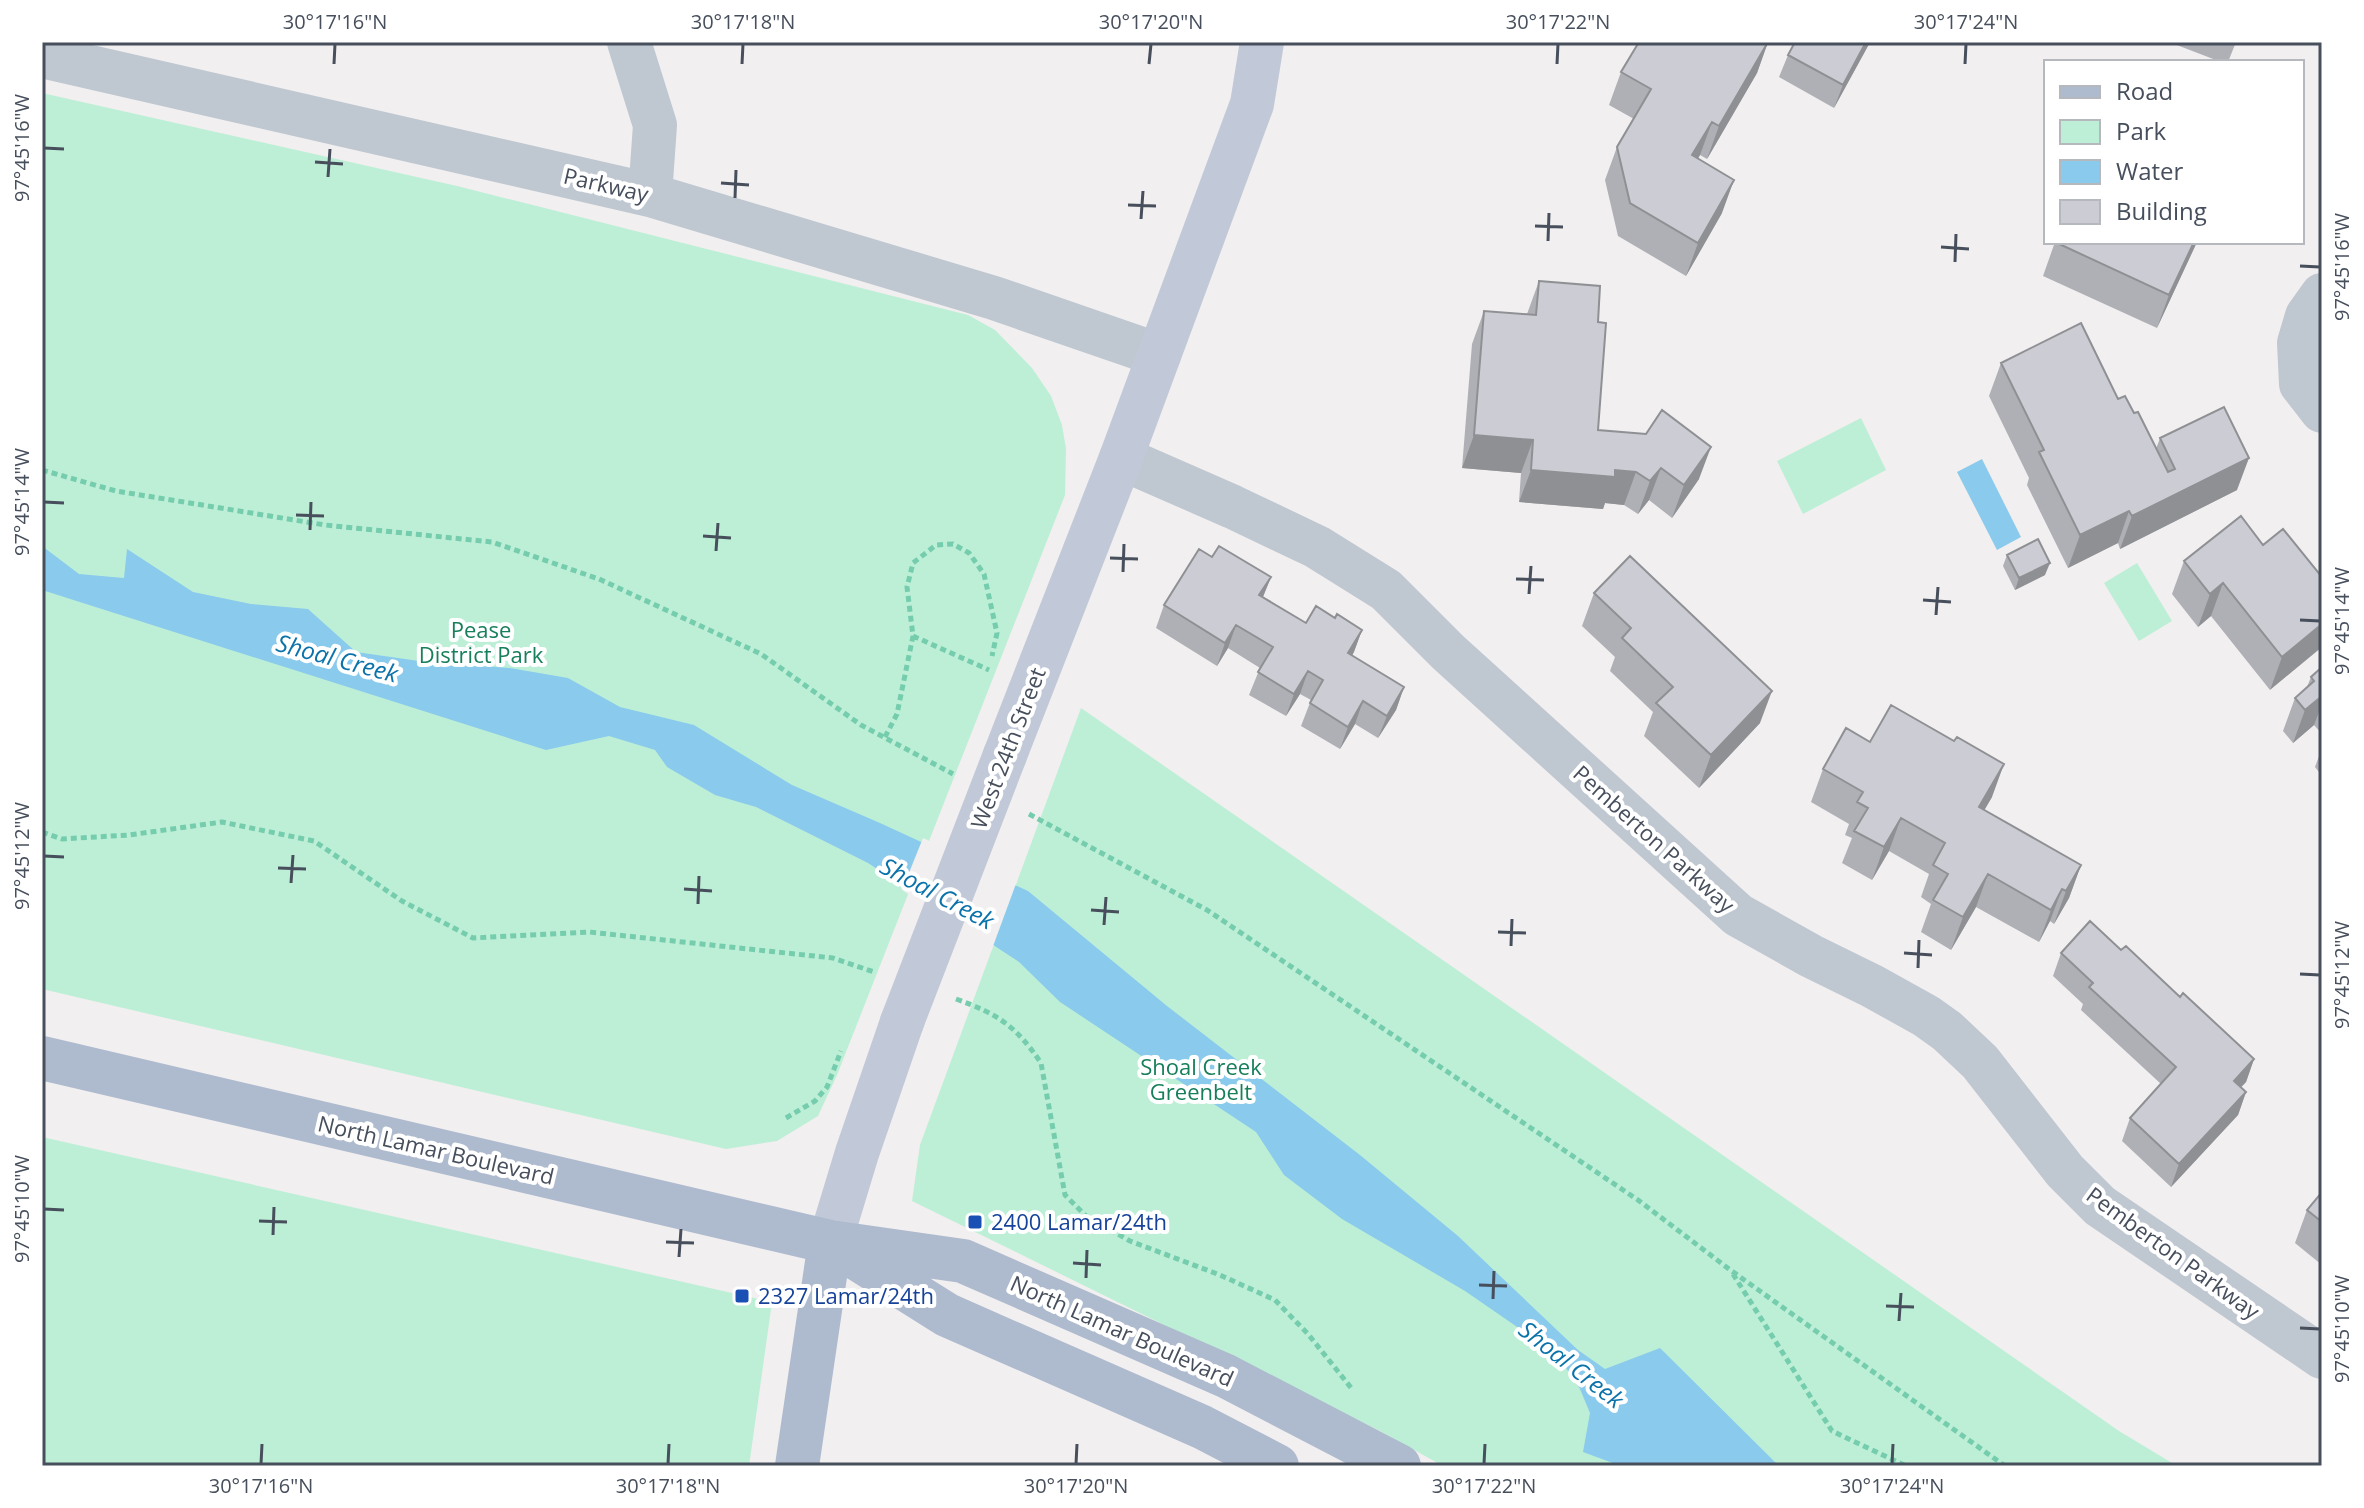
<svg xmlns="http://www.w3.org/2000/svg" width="2364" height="1508" viewBox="0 0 2364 1508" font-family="'Open Sans',sans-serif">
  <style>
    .green { fill: #bdefd7 }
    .water { fill: #8acaec }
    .pier { fill: #f1efef }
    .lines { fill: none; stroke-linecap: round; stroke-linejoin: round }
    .path { stroke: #75cdae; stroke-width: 5; stroke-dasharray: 6 4; stroke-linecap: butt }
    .street { stroke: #bfc7d1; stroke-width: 44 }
    .secondary { stroke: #c1c9d8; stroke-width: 44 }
    .primary { stroke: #aebace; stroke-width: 44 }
    .secondary-bridge { stroke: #c1c9d8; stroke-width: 44 }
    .wall { fill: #afb0b6 }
    .shaded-wall { fill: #8f9094 }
    .building { fill: #cccdd4; stroke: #8f9094; stroke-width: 2 }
    .ticks { fill: none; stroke: #474f5c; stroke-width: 3 }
    .transit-dot { fill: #1a4fb4; stroke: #fff; stroke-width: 3 }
    .labels { text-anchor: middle; stroke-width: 8; stroke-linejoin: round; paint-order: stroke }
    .street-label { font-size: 22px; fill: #474f5c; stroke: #fff }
    .park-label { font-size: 22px; fill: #177f59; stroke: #fff }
    .transit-label { font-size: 22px; fill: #164399; stroke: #fff; text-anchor: start }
    .water-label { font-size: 24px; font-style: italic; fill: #0c73aa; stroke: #fff }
    .neatline { fill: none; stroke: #474f5c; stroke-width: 3 }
    .ticks-label { font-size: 20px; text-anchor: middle; fill: #474f5c }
  </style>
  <rect width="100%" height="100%" fill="#f1efef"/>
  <path class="green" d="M42,93L457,186L968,315L995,330L1032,368L1051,396L1062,425L1066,449L1065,495L837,1075L818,1116L777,1141L726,1149L42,989Z
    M1861,418L1886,470L1803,514L1777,461Z
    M2137,563L2172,621L2139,641L2104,583Z
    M1081,708L2119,1431L2177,1466H1443L1380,1431L912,1201L920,1145Z
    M42,1137L772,1302L749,1466H42Z"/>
  <path class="water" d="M1982,459L2021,537L1997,550L1957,472Z
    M42,546L79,574L124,578L127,549L193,592L251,604L308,609L356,652L426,662L510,668L568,678L620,707L694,725L792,785L880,823L1028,891L1167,1006L1360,1155L1458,1236L1578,1350L1605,1369L1660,1348L1779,1466H1621L1583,1452L1590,1413L1580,1389L1566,1368L1523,1331L1465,1291L1342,1219L1284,1175L1256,1132L1060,1002L1019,962L868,863L756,807L715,795L667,767L655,750L609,736L546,750L42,590Z"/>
  <path class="pier" d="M923,838L1017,881L992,949L902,890Z"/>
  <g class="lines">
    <path class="path" d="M42,470L116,491L325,525L492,542L599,579L761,654L861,725L953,774
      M913,636L989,670
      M885,737L897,714L913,636L907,587L913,563L936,545L953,544L969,553L984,574L997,633L992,656
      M1029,814L1207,910L1638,1200L1729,1269L2005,1466
      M42,832L62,839L129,835L222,822L314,841L402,901L473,938L589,932L833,958L874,972
      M956,999C998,1014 1016,1026 1041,1063L1065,1195L1086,1216L1130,1241L1220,1275L1275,1300L1308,1334L1352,1389
      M786,1118L815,1101L827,1087L841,1051
      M1733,1274L1832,1431L1906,1466"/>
    <path class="street" d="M629,42L655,125L650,195
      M42,56L650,195L994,298L1159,355
      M2322,295L2307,316L2299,343L2301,384L2322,411
      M1121,458L1233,507L1317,547L1386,590L1448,652L1738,915L1811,956L1872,986L1926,1016L1947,1031L1980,1062L2065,1171L2100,1206L2322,1357"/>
    <path class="secondary" d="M1005,755L1121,458L1252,104L1262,42
      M830,1242L857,1153L902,1022"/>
    <path class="primary" d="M42,1058L830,1242L963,1261L1226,1376L1399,1466
      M842,1249L947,1315L1202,1427L1277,1466
      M797,1466L830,1242"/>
    <path class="secondary-bridge" d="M902,1022L1005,755"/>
  </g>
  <path class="wall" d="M1768,42L1757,73L1707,159L1700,155L1698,158L1722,213L1686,276L1618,236L1605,180L1617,147L1634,119L1609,105L1621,72Z
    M1795,42H1870L1834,108L1779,77L1788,55Z
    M2169,42H2236L2228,62H2221Z
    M2055,242H2197L2157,328L2043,276Z
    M1539,281L1598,322V430L1699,479L1672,518L1649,500L1638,514L1624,505L1605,503L1603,509L1519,502L1521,473L1462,468L1472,344L1484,311L1527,314Z
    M2001,363L2118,399L2134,413L2156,449L2160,438L2237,490L2120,549L2118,543L2068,568L2027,485L2029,478L1989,396Z
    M2263,545L2322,577L2270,690L2211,616L2198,627L2172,594L2184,561Z
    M2007,555L2045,575L2015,590L2003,566Z
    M1212,557L1271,577L1263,597L1306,623L1335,618L1362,630L1352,656L1404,687L1396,710L1378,738L1355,724L1340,749L1301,726L1311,700L1300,694L1286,716L1249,695L1260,668L1228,648L1217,666L1156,628L1164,605Z
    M1594,593L1760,723L1699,788L1644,736L1653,712L1610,671L1615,657L1582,626Z
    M2322,667V734L2314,725L2293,743L2283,731L2295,698L2307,687L2311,677Z
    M1870,742L1992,797L1984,810L2081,865L2069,898L2054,924L2050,921L2039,942L1976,907L1951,950L1921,932L1931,904L1921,897L1929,874L1889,851L1872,880L1842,863L1852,838L1845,835L1849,824L1811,802L1823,769Z
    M2322,748V776L2315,767Z
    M2121,950L2180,997L2254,1059L2246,1082L2241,1087L2246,1092L2238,1115L2171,1187L2122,1141L2130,1118L2161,1084L2081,1010L2083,1004L2053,976L2061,953Z
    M2322,1192V1265L2295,1243L2307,1210Z"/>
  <path class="shaded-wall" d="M1768,42L1757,73L1707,159L1719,126Z
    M1866,42H1870L1868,46L1834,108L1843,85Z
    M1712,122L1700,155L1680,188L1692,155Z
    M1734,180L1722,213L1686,276L1698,243Z
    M2194,242H2197L2157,328L2169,295Z
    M1474,435L1533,440L1521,473L1462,468Z
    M1711,447L1699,479L1672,518L1684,485Z
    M2249,458L2237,490L2120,549L2132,516Z
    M1661,468L1649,500L1638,514L1650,481Z
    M1531,470H1615L1636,472L1624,505L1605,503L1603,509L1519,502Z
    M2129,511L2118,543L2068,568L2080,535Z
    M2050,563L2045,575L2015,590L2019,578Z
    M1271,577L1262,599L1259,595Z
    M2223,583L2211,616L2198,627L2210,594Z
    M2322,624V647L2270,690L2282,657Z
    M1236,625L1228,648L1217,666L1225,643Z
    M1362,630L1354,652L1340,676L1348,653Z
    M1308,671L1300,694L1286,716L1294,694Z
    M1404,687L1396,710L1378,738L1387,716Z
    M1772,691L1760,723L1699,788L1711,755Z
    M2322,696V704L2314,725L2293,743L2305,710Z
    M1363,701L1355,724L1340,749L1348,727Z
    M2004,764L1992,797L1967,840L1979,807Z
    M1901,818L1889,851L1872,880L1884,847Z
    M2081,865L2069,898L2054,924L2066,891Z
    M1988,874L1976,907L1951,950L1963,917Z
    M2062,889L2050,921L2039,942L2051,910Z
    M2254,1059L2246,1082L2226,1103L2234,1081Z
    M2246,1092L2238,1115L2171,1187L2179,1164Z"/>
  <path class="building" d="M1639,42H1768L1719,126L1712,122L1692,155L1734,180L1698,243L1630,203L1617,147L1651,89L1621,72Z
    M1795,42H1866L1843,85L1788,55Z
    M2055,242H2194L2169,295Z
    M1539,281L1600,286L1598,322L1606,323L1598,430L1646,434L1662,410L1711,447L1684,485L1661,468L1650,481L1636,472L1615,470V477L1531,470L1533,440L1474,435L1484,311L1536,315Z
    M2081,323L2118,399L2125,396L2134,413L2138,412L2168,472L2175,469L2160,438L2224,407L2249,458L2132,516L2129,511L2080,535L2039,452L2044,450L2001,363Z
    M2241,516L2263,545L2283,529L2322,577V624L2282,657L2223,583L2210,594L2184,561Z
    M2038,539L2050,563L2019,578L2007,555Z
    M1219,546L1271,577L1259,595L1306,623L1316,606L1335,618L1337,614L1362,630L1348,653L1404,687L1387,716L1363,701L1348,727L1310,703L1323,680L1308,671L1294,694L1258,672L1273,647L1236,625L1225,643L1164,605L1199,549L1212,557Z
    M1630,556L1772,691L1711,755L1656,703L1673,687L1622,638L1631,628L1594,593Z
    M2322,667V696L2305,710L2295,698L2314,681L2311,677Z
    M1891,705L1954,741L1957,737L2004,764L1979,807L2081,865L2066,891L2062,889L2051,910L1988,874L1963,917L1933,900L1948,874L1933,865L1945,843L1901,818L1884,847L1854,831L1868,808L1857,802L1863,792L1823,769L1846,728L1870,742Z
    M2090,921L2121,950L2126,946L2180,997L2183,993L2254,1059L2234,1081L2246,1092L2179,1164L2130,1118L2176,1067L2089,987L2093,983L2061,953Z
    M2322,1192V1222L2307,1210Z"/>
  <path class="ticks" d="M334,64L335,44M742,64L743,44M1149,64L1151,44M1557,64L1558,44M1965,64L1966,44M44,148L64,149M315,162L343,164M328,177L330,149M721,183L749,185M735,198L736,170M1128,205L1156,206M1141,219L1143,191M1535,226L1563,227M1548,241L1549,213M1941,247L1969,249M1955,262L1956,234M2300,266L2320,267M44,502L64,503M296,515L324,516M310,530L311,502M703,536L731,538M716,551L718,523M1110,558L1138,559M1123,572L1124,544M1516,579L1544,580M1529,594L1531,566M1923,600L1951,602M1936,615L1938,587M2300,620L2320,621M44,856L64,857M278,868L306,869M291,883L293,855M684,889L712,891M698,904L699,876M1091,910L1119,912M1104,925L1106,897M1498,932L1526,933M1511,946L1512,919M1904,953L1932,955M1918,968L1919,940M2300,974L2320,975M44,1209L64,1210M259,1221L287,1222M273,1235L274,1207M666,1242L694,1243M679,1257L681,1229M1073,1263L1101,1265M1086,1278L1087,1250M1479,1285L1507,1286M1493,1299L1494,1271M1886,1306L1914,1307M1899,1321L1901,1293M2300,1328L2320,1329M261,1464L262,1444M668,1464L669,1444M1076,1464L1077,1444M1484,1464L1485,1444M1892,1464L1893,1444"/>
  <g class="transit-dot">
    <rect x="967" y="1214" width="16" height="16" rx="4"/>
    <rect x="734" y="1288" width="16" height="16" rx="4"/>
  </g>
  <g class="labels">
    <g class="street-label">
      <text transform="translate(606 185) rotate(13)" y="8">Parkway</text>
      <text transform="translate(1008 748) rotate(-69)" y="8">West 24th Street</text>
      <text transform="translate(1654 839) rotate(42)" y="8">Pemberton Parkway</text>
      <text transform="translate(436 1150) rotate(13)" y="8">North Lamar Boulevard</text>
      <text transform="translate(2173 1253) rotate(36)" y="8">Pemberton Parkway</text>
      <text transform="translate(1122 1331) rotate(24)" y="8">North Lamar Boulevard</text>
    </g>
    <g class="park-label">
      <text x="481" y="638">Pease<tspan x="481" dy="25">District Park</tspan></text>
      <text x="1201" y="1075">Shoal Creek<tspan x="1201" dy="25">Greenbelt</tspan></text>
    </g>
    <g class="transit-label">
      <text x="991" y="1230">2400 Lamar/24th</text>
      <text x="758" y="1304">2327 Lamar/24th</text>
    </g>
    <g class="water-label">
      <text transform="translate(337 659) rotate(15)" y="8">Shoal Creek</text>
      <text transform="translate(937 894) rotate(28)" y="8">Shoal Creek</text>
      <text transform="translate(1571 1365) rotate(38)" y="8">Shoal Creek</text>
    </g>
  </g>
  <rect width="2364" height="1508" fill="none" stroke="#ffffff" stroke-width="88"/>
  <rect x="2044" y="60" width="260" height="184" fill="#ffffff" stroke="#b5b9be" stroke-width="2"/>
  <rect x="2060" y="86" width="40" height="12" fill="#aebace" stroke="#b5b9be" stroke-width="2"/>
  <text x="2116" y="100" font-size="24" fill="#474f5c">Road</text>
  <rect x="2060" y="120" width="40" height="24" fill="#bdefd7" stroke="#b5b9be" stroke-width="2"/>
  <text x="2116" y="140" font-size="24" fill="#474f5c">Park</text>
  <rect x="2060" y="160" width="40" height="24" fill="#8acaec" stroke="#b5b9be" stroke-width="2"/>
  <text x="2116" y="180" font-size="24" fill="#474f5c">Water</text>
  <rect x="2060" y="200" width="40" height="24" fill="#cccdd4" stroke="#b5b9be" stroke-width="2"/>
  <text x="2116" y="220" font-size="24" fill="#474f5c">Building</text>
  <rect x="44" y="44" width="2276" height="1420" class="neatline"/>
  <g class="ticks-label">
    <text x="335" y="29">30°17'16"N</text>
    <text x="743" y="29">30°17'18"N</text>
    <text x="1151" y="29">30°17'20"N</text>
    <text x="1558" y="29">30°17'22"N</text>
    <text x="1966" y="29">30°17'24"N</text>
    <text transform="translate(22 148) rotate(-90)" y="7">97°45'16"W</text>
    <text transform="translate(2342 267) rotate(-90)" y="7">97°45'16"W</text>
    <text transform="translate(22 502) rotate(-90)" y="7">97°45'14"W</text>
    <text transform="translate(2342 621) rotate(-90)" y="7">97°45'14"W</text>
    <text transform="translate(22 856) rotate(-90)" y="7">97°45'12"W</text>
    <text transform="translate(2342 975) rotate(-90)" y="7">97°45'12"W</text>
    <text transform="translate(22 1209) rotate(-90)" y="7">97°45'10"W</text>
    <text transform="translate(2342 1329) rotate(-90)" y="7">97°45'10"W</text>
    <text x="261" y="1493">30°17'16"N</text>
    <text x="668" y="1493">30°17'18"N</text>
    <text x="1076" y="1493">30°17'20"N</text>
    <text x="1484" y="1493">30°17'22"N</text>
    <text x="1892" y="1493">30°17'24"N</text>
  </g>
</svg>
